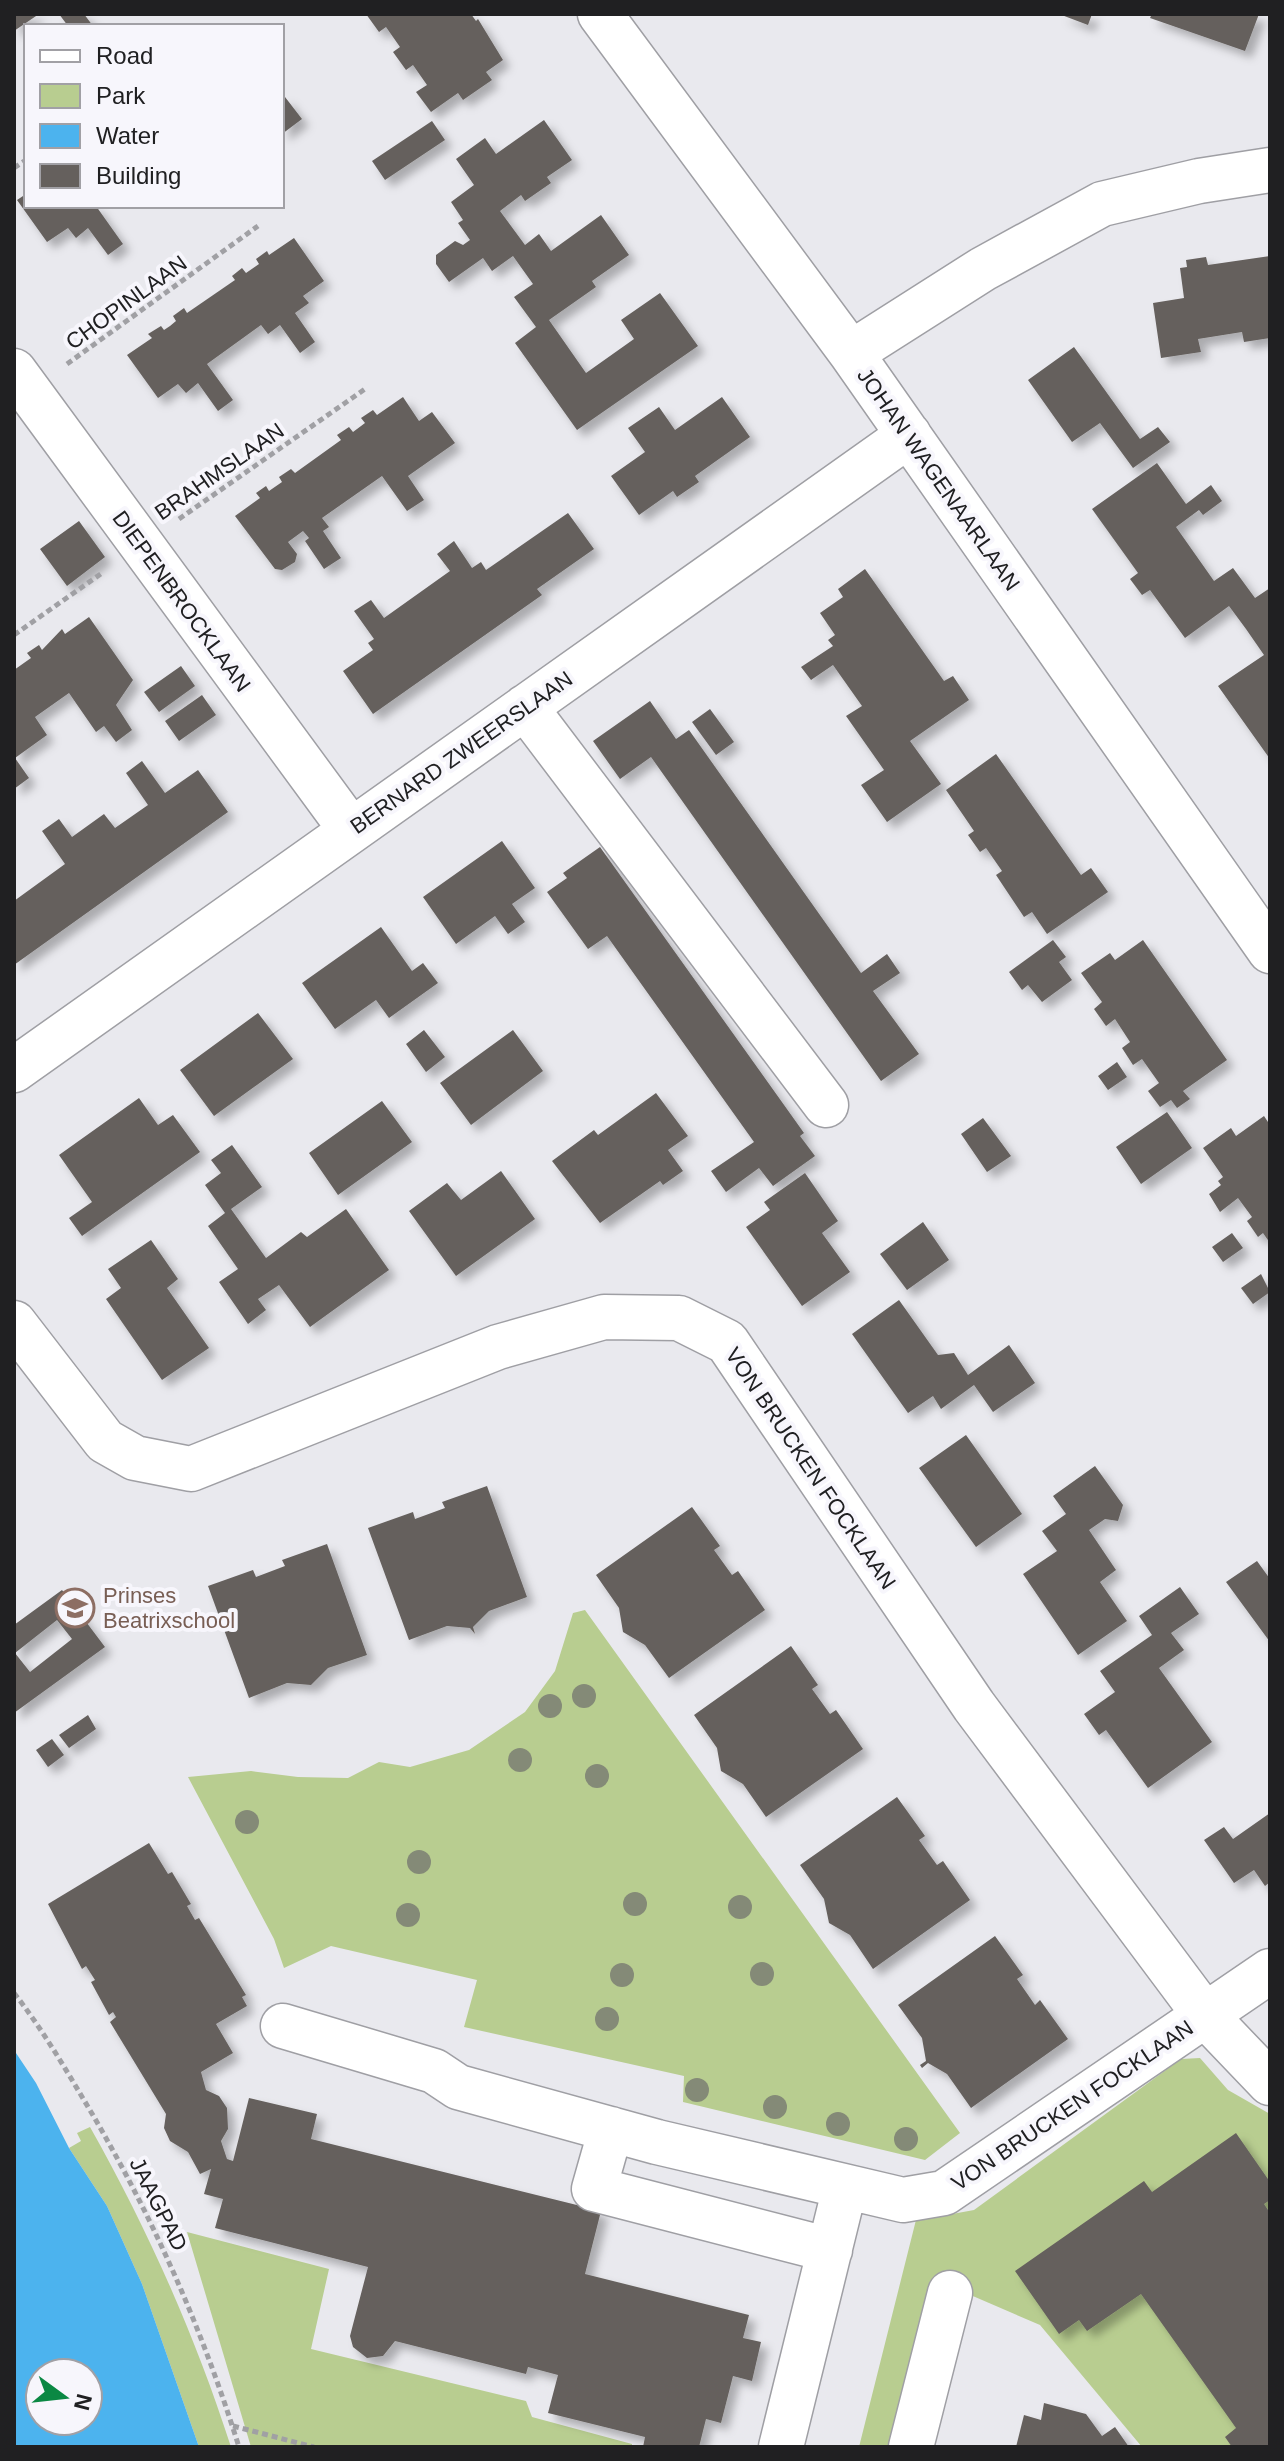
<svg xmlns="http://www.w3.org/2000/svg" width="1284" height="2461" viewBox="0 0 1284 2461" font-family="Helvetica,sans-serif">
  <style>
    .green { fill: #b8cd90 }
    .water { fill: #4cb3ee; fill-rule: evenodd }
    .building { fill: #65605d; fill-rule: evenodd; filter: url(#shadow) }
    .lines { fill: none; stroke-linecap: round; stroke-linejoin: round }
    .minor-casing { stroke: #9f9fa4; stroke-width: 47 }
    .path { stroke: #a0a0a4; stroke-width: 5; stroke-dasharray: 6 4; stroke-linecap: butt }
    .minor { stroke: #fff; stroke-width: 44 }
    .tree { fill: #848a77 }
    .labels { text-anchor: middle; stroke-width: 8; stroke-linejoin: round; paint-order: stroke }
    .street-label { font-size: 22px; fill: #202022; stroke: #f7f6fc }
    .education-label { font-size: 22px; fill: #785e54; stroke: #f7f6fc; text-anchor: start }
  </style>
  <defs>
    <filter id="shadow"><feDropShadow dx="7" dy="7" stdDeviation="4" flood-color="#0004"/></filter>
  </defs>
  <rect width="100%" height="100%" fill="#e9e9ee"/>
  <path class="green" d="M585,1610L960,2133L925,2160L683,2102L684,2076L464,2027L477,1980L331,1946L284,1968L274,1939L188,1777L251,1771L298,1777L348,1778L379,1762L410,1767L469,1750L525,1712L555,1671L573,1613Z
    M1200,2058L1228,2090L1270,2114V2447H1142L1040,2325L938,2281L896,2447H859L918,2212L936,2217L974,2210L1181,2059Z
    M90,2127C148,2230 195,2335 231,2447H199L142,2284L107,2206L69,2148L81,2141L77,2133Z
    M187,2232L329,2269L311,2349L526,2401L532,2417L632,2444V2447H251Z"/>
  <path class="water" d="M14,2050L36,2083L69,2148L107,2206L142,2284L199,2447H14ZM40,2373H88V2421H40Z"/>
  <path class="building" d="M14,14H39L14,31Z
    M59,14H84L93,26H68Z
    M366,14H471L476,21L478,19L503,60L486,72L492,80L463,100L458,93L431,112L416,92L427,85L413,65L406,70L393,52L400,47L386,27L379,32Z
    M1059,14H1092L1088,25Z
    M1152,14H1259L1245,51L1150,18Z
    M285,97L302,119L282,134V99Z
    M544,120L572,160L547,177L551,183L525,201L521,195L500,211L525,245L539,234L551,251L601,215L629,255L592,281L596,287L549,320L586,373L634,339L621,320L660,293L698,346L577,430L515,343L536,327L514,297L533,284L513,256L492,271L483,258L449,282L436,264V255L455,241L463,245L470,240L458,223L463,220L451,202L474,185L456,159L485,138L496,154Z
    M432,121L445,140L385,180L372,161Z
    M26,194V206H96L123,244L108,255L88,228L76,238L68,228L47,242L17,200Z
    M294,238L324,281L303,296L309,303L295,313L315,342L300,353L280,325L268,334L261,325L207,364L233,400L218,411L198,383L186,393L178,384L158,398L127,355L152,338L148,334L161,326L164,330L170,326L176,321L173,316L184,308L187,313L235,280L232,276L242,268L246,273L259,264L256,259L267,251L269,255Z
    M1270,256V338L1244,342L1242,332L1198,339L1201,352L1161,358L1153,303L1184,298L1180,268L1187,267L1186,260L1206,257L1208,265Z
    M1074,347L1140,439L1158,427L1170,442L1133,468L1100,423L1072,442L1028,380Z
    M403,397L419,421L432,412L455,443L408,476L424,500L407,511L382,476L322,518L329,527L323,531L341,558L324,569L305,541L309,538L303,531L288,542L297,554L295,562L282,570L275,569L235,516L260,498L256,493L266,486L269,491L282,482L279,477L291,469L295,473L341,440L337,435L349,427L353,432L365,423L361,418L373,410L377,415Z
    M722,397L750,437L695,476L699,482L677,497L673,491L639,515L611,476L645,452L628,428L659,407L675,430Z
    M1157,463L1186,504L1211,485L1222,501L1203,515L1199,510L1176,527L1214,581L1233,568L1255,598L1270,588V759L1218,686L1264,655L1246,629L1229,606L1185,638L1150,590L1142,595L1130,579L1138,573L1092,509Z
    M568,513L594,549L537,589L542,595L373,714L343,671L373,650L368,643L374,639L354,611L371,600L384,618L450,571L437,554L454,541L472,568L481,562L486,570Z
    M79,521L105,557L67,586L40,549Z
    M865,569L944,681L953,676L969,700L910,741L941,784L887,822L861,785L884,770L846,716L862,706L833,665L811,680L801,667L833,646L828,640L835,635L820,613L843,597L838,589Z
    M89,617L133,680L116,705L132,730L116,742L104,726L96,732L69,693L35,717L47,735L15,758L29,778L14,789V670L31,658L27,653L39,645L42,650L62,629L65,634Z
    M181,666L195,686L159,712L144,692Z
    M202,695L216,715L179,741L165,721Z
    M650,701L676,739L689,730L861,973L887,954L900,973L873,991L919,1054L881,1081L651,757L620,779L593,741Z
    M710,709L734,742L716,755L692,722Z
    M996,754L1081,875L1091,868L1108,892L1047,934L1032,912L1024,917L996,875L1002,871L986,848L980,852L968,835L974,831L946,790Z
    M142,761L165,793L198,770L228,812L14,965V901L65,864L42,831L59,819L72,837L104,814L115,828L148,805L126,773Z
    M502,841L535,888L512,904L525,922L508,934L495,916L456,944L423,897Z
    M600,847L804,1133L800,1136L815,1156L773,1186L759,1168L726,1192L711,1171L754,1142L607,936L588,949L547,892L567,878L563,873Z
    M381,927L412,971L423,963L438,983L389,1018L376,1000L335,1029L302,983Z
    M1053,940L1066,957L1059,962L1072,980L1042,1002L1028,985L1022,990L1009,972Z
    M1143,940L1227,1060L1183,1091L1190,1099L1177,1108L1171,1100L1160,1107L1148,1091L1159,1083L1142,1059L1133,1065L1122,1048L1130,1042L1115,1019L1106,1026L1094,1009L1102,1002L1081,973L1110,953L1115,960Z
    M258,1013L293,1059L214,1116L180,1070Z
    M424,1030L445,1057L426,1072L406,1044Z
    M513,1030L543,1071L471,1125L440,1083Z
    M1117,1062L1127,1077L1108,1090L1098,1076Z
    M656,1093L688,1136L668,1150L683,1171L663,1185L660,1181L600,1223L552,1161L594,1130L598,1135Z
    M139,1098L158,1125L173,1115L200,1152L82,1236L69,1218L92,1202L59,1155Z
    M382,1101L412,1142L338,1195L309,1153Z
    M1167,1112L1192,1148L1141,1184L1116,1147Z
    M1264,1116L1270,1125V1243L1263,1233L1258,1237L1247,1221L1252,1217L1238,1198L1220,1212L1209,1194L1221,1185L1218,1181L1223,1177L1203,1148L1231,1128L1236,1136Z
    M983,1118L1011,1156L987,1172L961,1134Z
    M232,1145L262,1187L231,1209L266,1258L301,1232L307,1237L346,1209L389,1270L310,1327L279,1285L258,1299L266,1310L248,1324L219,1282L238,1269L208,1226L225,1213L205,1185L221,1173L211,1160Z
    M501,1171L535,1219L456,1276L409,1211L447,1183L461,1200Z
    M805,1173L838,1221L822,1233L850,1272L802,1306L746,1227L770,1210L764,1202Z
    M923,1222L949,1260L907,1290L880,1254Z
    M1232,1233L1243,1248L1223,1262L1212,1247Z
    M151,1240L178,1279L167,1288L209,1348L162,1380L106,1299L121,1288L108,1269Z
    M1261,1274L1270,1292L1253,1304L1241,1288Z
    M899,1300L938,1355L954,1353L968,1375L1009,1345L1035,1383L993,1412L974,1385L941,1409L933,1396L908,1413L852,1334Z
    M966,1435L1022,1514L976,1547L919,1468Z
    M1095,1466L1123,1505L1118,1521L1105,1519L1089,1530L1116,1570L1100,1582L1127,1621L1078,1655L1023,1574L1057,1551L1042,1531L1066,1514L1053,1496Z
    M487,1486L527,1597L489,1611L473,1627L475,1634L470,1628L447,1626L409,1640L368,1528L413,1512L415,1519L445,1508L442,1502Z
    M692,1507L720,1546L714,1550L732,1575L738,1571L765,1610L669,1678L645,1645L623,1632L619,1608L596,1575Z
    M327,1544L367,1655L328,1668L311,1685L287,1683L249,1698L208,1586L253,1570L256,1577L285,1566L282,1560Z
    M1257,1561L1270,1579V1642L1226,1582Z
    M1180,1587L1199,1614L1171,1633L1184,1650L1159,1668L1212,1742L1148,1788L1106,1730L1099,1735L1084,1714L1115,1692L1100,1671L1152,1635L1139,1616Z
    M62,1590L105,1647L14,1713V1625ZM57,1620L72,1639L30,1672L15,1653Z
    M791,1646L818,1685L812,1689L830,1714L836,1710L863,1749L766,1817L743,1784L721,1771L717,1748L694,1715Z
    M88,1715L96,1729L69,1748L59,1735Z
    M52,1739L64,1755L48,1767L36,1750Z
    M897,1797L925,1836L919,1840L937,1865L943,1861L970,1900L873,1969L850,1935L829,1923L824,1899L800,1865Z
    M1270,1813V1882L1265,1886L1254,1870L1234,1883L1204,1840L1224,1827L1233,1839Z
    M149,1843L168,1874L172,1872L191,1904L187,1906L195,1920L199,1918L246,1995L242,1997L247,2006L216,2024L233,2053L201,2072L206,2090L219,2096L227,2108L228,2129L221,2141L227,2159L233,2161L249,2098L317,2114L311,2139L601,2211L585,2274L749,2315L743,2338L761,2342L752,2381L733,2376L721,2423L706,2419L699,2447H643L645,2437L548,2413L558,2375L528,2367L526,2374L395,2341L383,2356L367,2358L353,2347L350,2336L368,2267L215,2228L223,2199L204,2194L211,2169L200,2174L188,2152L170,2141L164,2128L166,2114L110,2022L116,2017L113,2012L109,2015L91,1982L95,1980L86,1966L82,1969L48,1904Z
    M995,1936L1023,1975L1017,1979L1035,2005L1040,2000L1068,2039L971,2108L947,2074L928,2063L922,2068L920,2065L926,2061L922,2038L898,2005Z
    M1236,2133L1270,2182V2200L1264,2204L1270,2213V2447H1232L1225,2437L1236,2428L1141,2294L1087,2331L1079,2320L1059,2334L1015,2271L1144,2181L1152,2192Z
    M1044,2403L1086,2414L1102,2436L1115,2427L1129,2447H1016L1024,2415L1041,2420Z"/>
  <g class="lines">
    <defs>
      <path id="minor" d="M600,14L851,353L1270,951
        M851,353L983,269L1102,204L1199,181L1270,170
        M14,371L351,830
        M525,707L826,1105
        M14,1070L909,435
        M14,1323L105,1441L135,1458L191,1469L498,1347L604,1317L679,1318L727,1342L974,1706L1204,2014L1270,2083
        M283,2026L434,2071L458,2087L657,2142L903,2200L944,2193L1270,1971
        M611,2129L594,2189L830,2250
        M781,2447L845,2187
        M911,2447L950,2293"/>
    </defs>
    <use href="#minor" class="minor-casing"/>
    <path class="path" d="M14,168L26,160
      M67,364L258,226
      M179,519L365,389
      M14,635L102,573
      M14,1993C44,2031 69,2075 94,2117C156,2224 202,2329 239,2447
      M233,2426L314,2447"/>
    <use href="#minor" class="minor"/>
  </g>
  <g class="tree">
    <circle cx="584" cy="1696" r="12"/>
    <circle cx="550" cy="1706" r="12"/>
    <circle cx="520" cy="1760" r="12"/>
    <circle cx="597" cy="1776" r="12"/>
    <circle cx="247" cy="1822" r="12"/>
    <circle cx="419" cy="1862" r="12"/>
    <circle cx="635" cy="1904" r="12"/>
    <circle cx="740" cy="1907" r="12"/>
    <circle cx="408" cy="1915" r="12"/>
    <circle cx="762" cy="1974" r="12"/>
    <circle cx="622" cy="1975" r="12"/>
    <circle cx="607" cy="2019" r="12"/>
    <circle cx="697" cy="2090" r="12"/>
    <circle cx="775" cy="2107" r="12"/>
    <circle cx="838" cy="2124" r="12"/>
    <circle cx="906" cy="2139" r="12"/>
  </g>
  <defs>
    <symbol id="school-ring" viewBox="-11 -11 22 22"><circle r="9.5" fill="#f7f6fc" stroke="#8d6e63" stroke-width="1.5"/><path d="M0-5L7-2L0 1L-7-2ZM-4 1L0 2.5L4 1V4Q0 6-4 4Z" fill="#8d6e63"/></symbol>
  </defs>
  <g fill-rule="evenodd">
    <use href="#school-ring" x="53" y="1586" width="44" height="44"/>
  </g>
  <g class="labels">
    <g class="street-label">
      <text transform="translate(126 302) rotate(-36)" y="8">CHOPINLAAN</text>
      <text transform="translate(219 471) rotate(-35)" y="8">BRAHMSLAAN</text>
      <text transform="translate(939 479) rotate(55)" y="8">JOHAN WAGENAARLAAN</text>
      <text transform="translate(182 601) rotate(54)" y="8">DIEPENBROCKLAAN</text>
      <text transform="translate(461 752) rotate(-35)" y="8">BERNARD ZWEERSLAAN</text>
      <text transform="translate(811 1468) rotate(56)" y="8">VON BRUCKEN FOCKLAAN</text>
      <text transform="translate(1072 2105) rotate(-34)" y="8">VON BRUCKEN FOCKLAAN</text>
      <text transform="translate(159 2204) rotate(63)" y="8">JAAGPAD</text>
    </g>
    <g class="education-label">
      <text x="103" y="1603">Prinses<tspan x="103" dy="25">Beatrixschool</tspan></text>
    </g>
  </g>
  <rect width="1284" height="2461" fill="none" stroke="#202022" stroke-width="32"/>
  <rect x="24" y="24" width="260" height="184" fill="#f7f6fc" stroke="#a1a0a5" stroke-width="2"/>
  <rect x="40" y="50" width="40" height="12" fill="#ffffff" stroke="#a1a0a5" stroke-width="2"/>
  <text x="96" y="64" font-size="24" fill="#202022">Road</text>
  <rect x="40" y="84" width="40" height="24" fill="#b8cd90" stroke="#a1a0a5" stroke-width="2"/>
  <text x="96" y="104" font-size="24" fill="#202022">Park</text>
  <rect x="40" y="124" width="40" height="24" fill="#4cb3ee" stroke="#a1a0a5" stroke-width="2"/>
  <text x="96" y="144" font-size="24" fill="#202022">Water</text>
  <rect x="40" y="164" width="40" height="24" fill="#65605d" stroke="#a1a0a5" stroke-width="2"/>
  <text x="96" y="184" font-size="24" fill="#202022">Building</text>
  <g transform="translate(64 2397) rotate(105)"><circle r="38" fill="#f7f6fc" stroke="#a1a0a5" stroke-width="2"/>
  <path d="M0-6L14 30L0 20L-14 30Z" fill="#0b8843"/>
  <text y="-12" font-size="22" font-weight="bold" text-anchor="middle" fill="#202022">N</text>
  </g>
</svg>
